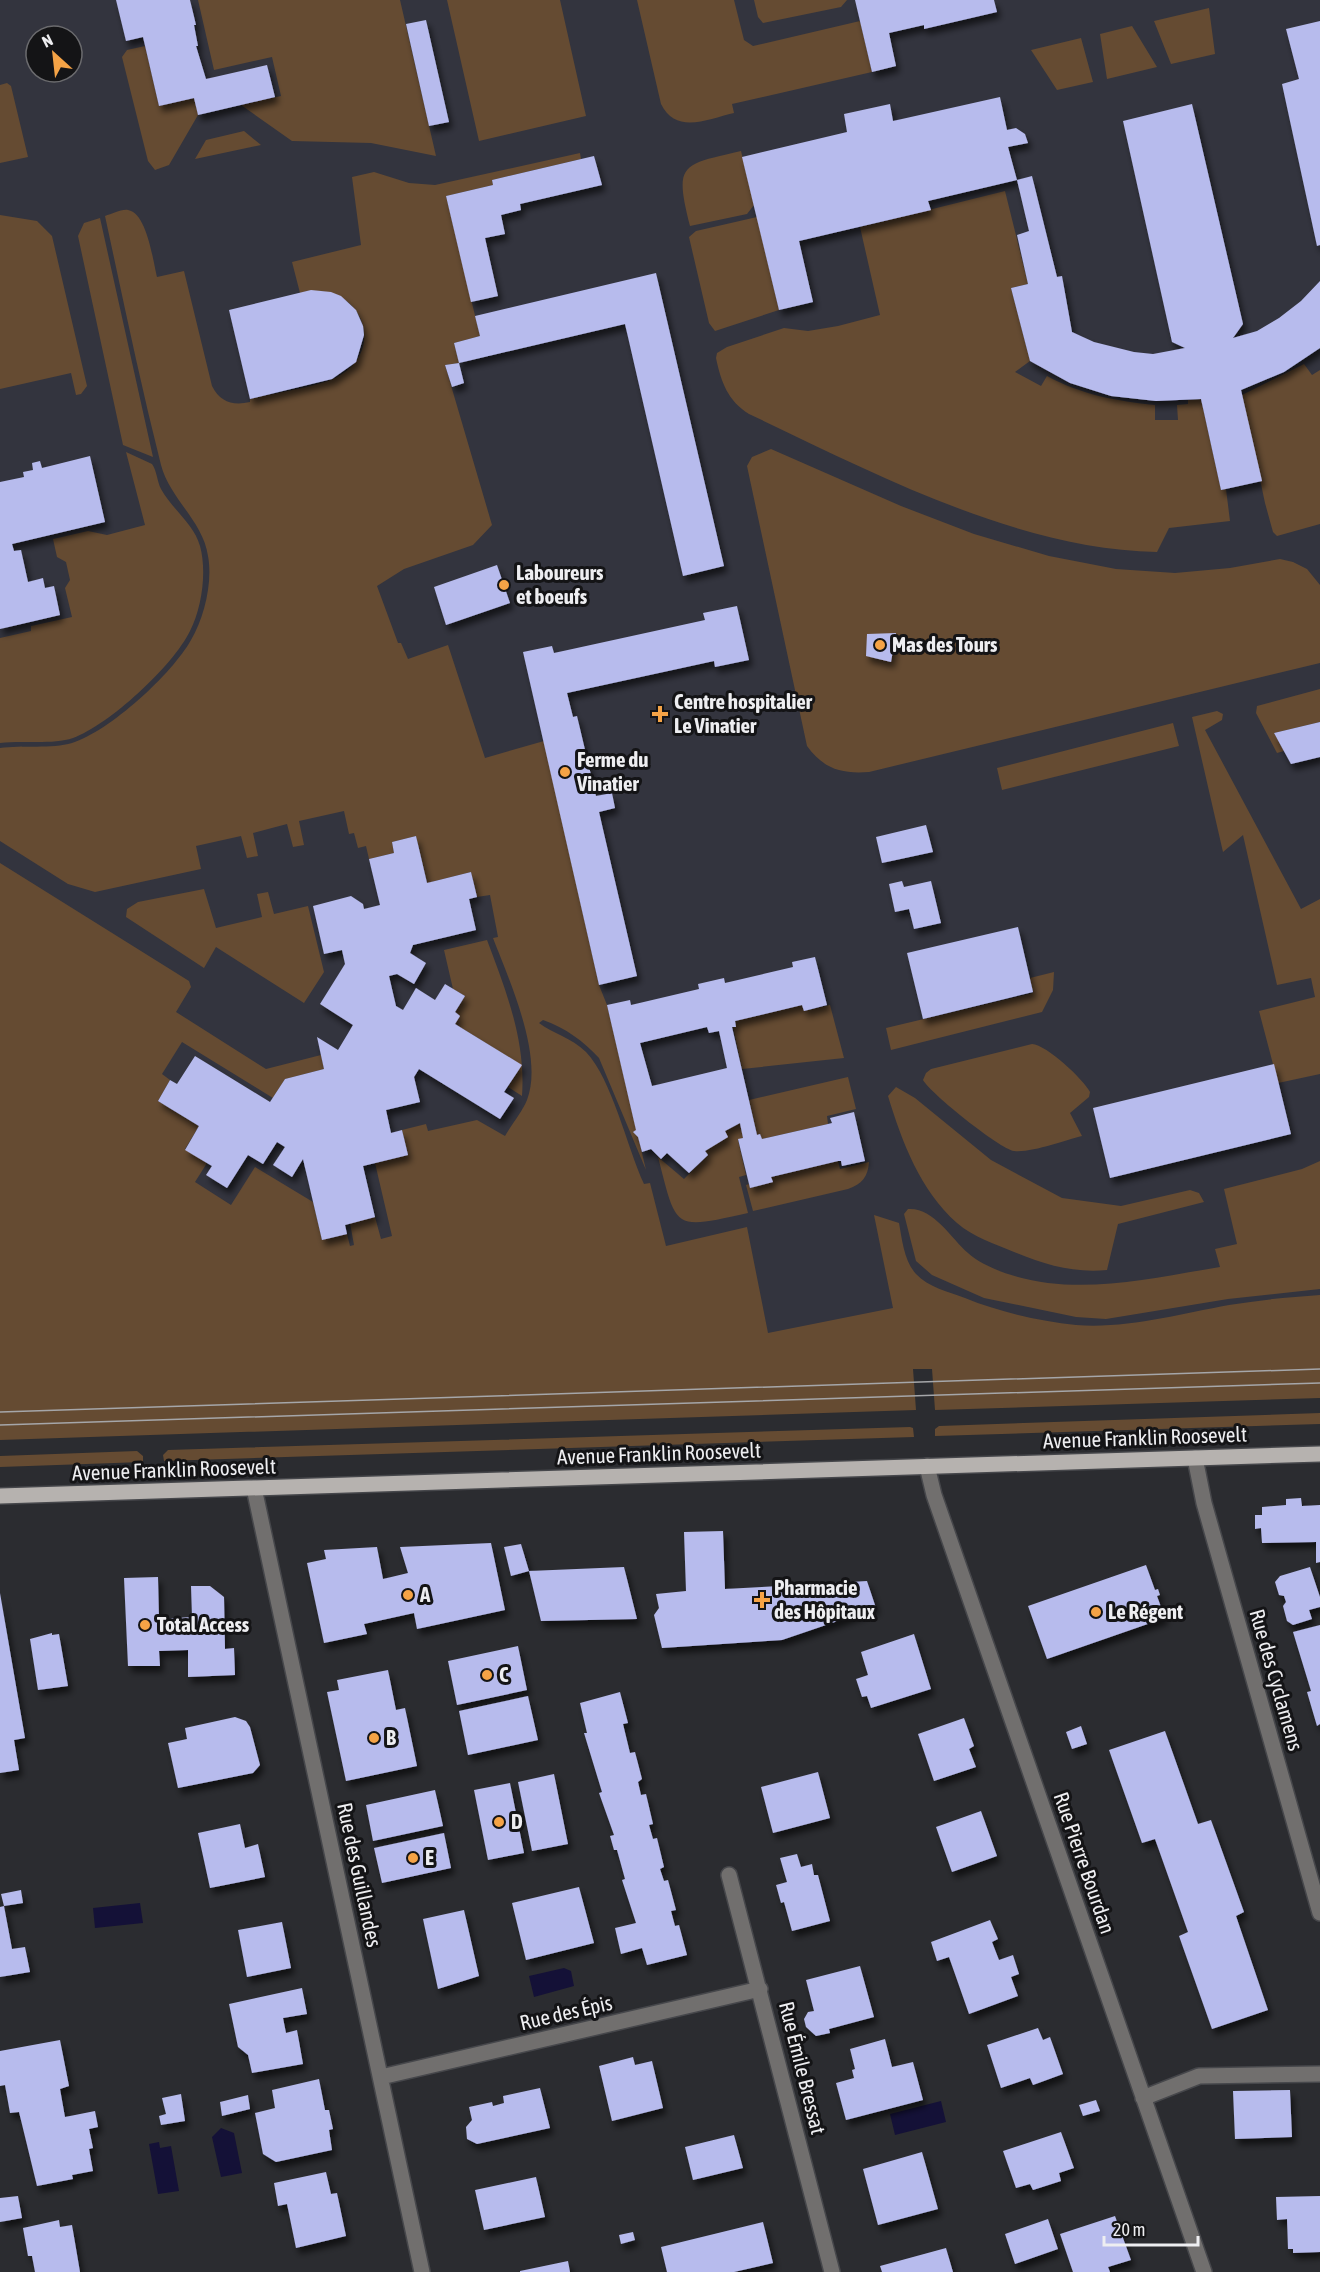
<svg xmlns="http://www.w3.org/2000/svg" width="1320" height="2272" viewBox="0 0 1320 2272" font-family="'Asap Condensed',sans-serif">
  <style>
    .built { fill: #33343e; fill-rule: evenodd }
    .green { fill: #654b32 }
    .water { fill: #141137 }
    .building { fill: #b7bbed; fill-rule: evenodd; filter: url(#shadow) }
    .lines { fill: none; stroke-linecap: round; stroke-linejoin: round }
    .street-casing { stroke: #46474b; stroke-width: 18 }
    .primary-casing { stroke: #46474b; stroke-width: 18 }
    .street { stroke: #716f6e; stroke-width: 15 }
    .primary { stroke: #b6b2af; stroke-width: 15 }
    .tram { stroke: #a5a6a9; stroke-width: 1.5 }
    .poi-dot { fill: #f5a346; stroke: #141416; stroke-width: 2 }
    .labels { text-anchor: middle; stroke-width: 6; stroke-linejoin: round; paint-order: stroke }
    .poi-label { font-size: 21px; font-weight: bold; fill: #eeeef1; stroke: #141416; text-anchor: start }
    .street-label { font-size: 21px; fill: #eeeef1; stroke: #141416 }
  </style>
  <defs>
    <filter id="shadow"><feDropShadow dx="3.5" dy="6" stdDeviation="3" flood-color="#0009"/></filter>
  </defs>
  <rect width="100%" height="100%" fill="#2b2c30"/>
  <path class="built" d="M0,0H1320V1355L0,1397ZM36,36H72V72H36Z"/>
  <path class="green" d="M198,0H400L436,156L371,143L292,141L241,105L281,96L272,57L214,70Z
    M447,0H560L586,116L479,141Z
    M637,0H734L744,40L753,46L860,21L872,72L732,104L734,113C708,119 676,135 661,104Z
    M754,0H847L841,7L763,23L758,17Z
    M1209,8L1215,54L1171,64L1154,21Z
    M1132,26L1157,67L1107,79L1100,34Z
    M1081,38L1093,82L1057,90L1031,50Z
    M145,46L159,106L194,98L198,115L169,165L155,170L148,161L122,57L127,50Z
    M7,83L11,86L28,157L0,163V85Z
    M244,131L261,145L195,159L206,140Z
    M741,151L754,205L747,214L690,226C674,163 681,165 741,151Z
    M580,153L581,159L492,180L493,185L446,196L480,336L454,343L459,363L445,365L492,525L473,545L404,569L377,586L398,643H401L408,659L448,645L485,758L544,741L599,985L607,1005L646,1170L599,1058C583,1041 566,1028 543,1020L539,1023C553,1034 571,1037 586,1052C612,1079 627,1147 644,1184L650,1183L666,1246L747,1227L768,1333L893,1308L874,1215L899,1223C902,1239 904,1261 916,1274C928,1287 949,1292 965,1298C999,1312 1039,1321 1076,1325C1126,1329 1180,1314 1229,1305C1259,1300 1290,1297 1320,1295V1398L935,1410L932,1369H913L916,1410L0,1440V863L189,981L191,987L176,1012L266,1069L321,1055L324,1069L285,1079L273,1098L182,1042L162,1074L170,1080L158,1101L199,1126L185,1149L207,1163L195,1182L231,1205L255,1167L313,1202L322,1240L347,1234L350,1246L354,1245L350,1223L375,1217L381,1239L392,1236L375,1163L408,1155L402,1130L426,1124L428,1131L477,1120L505,1136C512,1124 522,1112 527,1100C544,1056 509,980 493,938L498,937L490,895L477,897L471,872L427,883L416,836L392,842L394,853L369,859L366,846L358,848L354,833L349,834L344,811L299,821L304,845L293,847L287,824L253,833L258,856L247,858L241,836L196,846L201,869L95,892L68,884L0,841V748C22,745 52,749 72,743C110,731 172,674 191,640C204,618 213,582 208,556C203,521 170,499 161,465C140,382 123,299 105,216C112,214 121,209 128,210C147,213 153,261 157,277L184,271L212,386C220,402 233,406 250,402V399C273,393 320,387 339,376C389,347 359,279 300,293L292,262L361,245L352,177L374,172L409,183L435,185Z
    M1005,191L1028,284L1011,288L1030,361L1015,372L1041,386L1047,376C1082,395 1117,401 1155,405V420H1178L1177,405L1188,404V400L1201,399L1221,490L1226,489L1230,521L1169,528L1157,552C1016,549 874,473 749,414C728,401 721,382 716,358L717,353L727,347L784,328L808,331L838,326L880,315L860,227Z
    M0,215L37,221L52,236L87,386L81,394L76,395L71,373L0,389Z
    M757,217L779,310L715,331L709,323L689,237L696,231Z
    M100,218L153,457L123,445L78,236L84,223Z
    M1304,364L1312,375L1320,370V524L1277,536L1273,532L1265,503L1242,395Z
    M771,449L901,506L974,534L1049,556L1116,569L1175,573L1230,568L1280,559L1293,562L1307,569L1320,585V663L869,772C841,774 824,769 807,746L747,466L752,457Z
    M126,452L152,464C157,471 157,481 161,489C172,509 194,524 200,546C207,571 202,608 190,631C173,666 109,725 73,738C53,745 22,740 0,743V638L31,631V626L72,617L65,588L70,580L66,562L57,557L53,539L88,531L107,535L145,525Z
    M1320,689V722L1274,733L1284,751L1277,753L1256,713L1257,706Z
    M1217,711L1223,714L1222,720L1205,730L1301,909L1320,899V1074L1278,1083L1259,1011L1315,997L1311,978L1277,985L1243,835L1223,852L1192,717Z
    M1173,723L1179,746L1002,790L997,768Z
    M204,889L216,928L262,917L257,894L268,892L274,914L308,906L324,972L304,1003L216,947L204,968L126,917L127,909L138,902Z
    M487,940C506,991 526,1040 522,1096L508,1087L521,1065L455,1024V1012L465,996L453,989L444,950Z
    M1054,972L1053,990L1042,1012L891,1050L886,1028L1033,993L1030,978Z
    M802,1005L804,1011L830,1005L844,1058L742,1069L733,1027H736L735,1021Z
    M1032,1044C1047,1045 1083,1079 1090,1092L1089,1097L1070,1113L1082,1136C1065,1140 1032,1153 1014,1151C1000,1149 931,1094 923,1080L926,1073L931,1069Z
    M848,1077L856,1109L827,1116L828,1124L762,1139L760,1134L757,1135L749,1100Z
    M896,1087L915,1098L991,1160L1062,1198L1121,1206L1190,1190L1199,1193L1204,1202L1118,1224L1107,1270C1073,1273 1045,1265 1014,1252C995,1244 973,1237 957,1223C920,1190 902,1142 888,1096Z
    M740,1123L743,1138L738,1140L746,1175L739,1177L748,1213C672,1230 677,1230 658,1157L684,1179L708,1155L705,1151L725,1131Z
    M838,1161L840,1169L869,1162C868,1177 862,1184 848,1189L753,1211L746,1185L749,1184L750,1188L772,1182L771,1177Z
    M1320,1161V1289L1228,1299L1106,1319L1076,1317L984,1298L932,1275L916,1261L904,1214L908,1209C933,1207 951,1238 968,1253C977,1262 996,1270 1008,1274C1076,1297 1152,1278 1220,1267L1215,1249L1237,1244L1224,1189L1302,1169Z
    M1320,1413V1424L935,1436V1429L939,1426Z
    M910,1427L913,1428L914,1437L164,1461L163,1455L168,1450Z
    M137,1451L143,1456V1462L0,1467V1456Z"/>
  <path class="water" d="M140,1903L143,1923L95,1928L93,1908Z
    M564,1968L571,1971L574,1986L534,1997L529,1976Z
    M941,2101L946,2122L895,2135L890,2114Z
    M221,2128L234,2133L242,2173L221,2177L212,2137Z
    M159,2142L160,2148L171,2146L179,2191L158,2194L149,2144Z"/>
  <path class="building" d="M116,0H190L196,25H194L198,46H196L206,79L267,65L275,97L198,115L194,98L159,106L143,37L126,41Z
    M855,0H994L997,12L924,29V25L889,33L896,66L872,72Z
    M426,20L449,122L429,126L406,24Z
    M1320,21V245L1317,246L1282,84L1299,79L1286,29Z
    M1000,97L1007,130L1016,128L1025,134L1028,143L1008,147L1017,180L1032,176L1057,277L1062,276L1072,332L1094,342L1134,352L1153,354L1185,348L1172,342L1123,121L1192,104L1243,324L1233,338L1257,331L1279,318L1301,301L1320,281V348L1284,372L1241,390L1262,481L1221,490L1201,399L1156,401L1111,396L1070,383L1030,361L1011,288L1028,284L1017,235L1029,231L1017,180L928,201L931,210L799,241L813,302L779,310L742,157L847,132L844,114L890,104L893,121Z
    M594,156L602,185L520,204L521,210L501,215L505,234L485,238L498,296L471,302L446,196L493,185L492,180Z
    M656,273L724,566L683,576L625,324L459,363L454,343L480,336L475,316Z
    M311,290L331,292L341,296L356,310L363,326L364,335L356,362L332,379L250,399L229,310Z
    M459,363L464,383L452,387L445,365Z
    M90,456L105,522L12,544L14,551L21,550L28,582L43,578L45,588L54,586L60,615L0,629V482L24,477L23,472L33,470L32,463L40,461L42,468Z
    M497,565L510,603L446,625L434,587Z
    M737,606L749,660L715,667L714,661L567,693L573,717L577,716L596,796L612,793L615,808L599,812L637,976L599,985L523,652L552,646L554,653L705,620L703,613Z
    M896,633L891,662L866,656L867,634Z
    M1320,722V757L1291,764L1274,733Z
    M926,825L933,852L882,863L876,837Z
    M416,836L427,883L471,872L477,897L469,899L476,930L413,945L410,953L426,963L414,984L397,974L389,976L396,1006L403,1010L416,988L435,1000L445,984L465,996L455,1012L460,1016L455,1024L522,1065L504,1092L514,1098L500,1119L419,1069L414,1077L420,1102L386,1110L391,1133L402,1130L408,1155L363,1166L375,1217L345,1225L347,1234L322,1240L303,1159L292,1177L273,1165L285,1147L277,1142L263,1164L248,1155L227,1188L206,1175L212,1166L185,1150L199,1126L158,1101L170,1080L177,1084L195,1056L270,1102L285,1079L324,1069L317,1037L338,1050L353,1025L320,1004L345,964L342,950L324,954L313,906L351,896L363,904L364,909L380,905L369,859L394,853L392,842Z
    M902,881L904,887L931,881L941,923L914,929L909,909L895,912L889,884Z
    M1018,927L1033,992L923,1019L907,953Z
    M815,957L827,1005L804,1011L802,1005L735,1021L736,1027H732L757,1135L760,1134L762,1139L828,1124L832,1123L830,1118L854,1112L865,1161L842,1166L841,1161H838L771,1177L773,1182L750,1188L738,1139L743,1138L740,1123L725,1131L728,1137L705,1151L708,1155L689,1173L667,1153L661,1159L651,1149L642,1152L638,1137L633,1132L636,1130L607,1005L630,1000L631,1005L699,989L698,984L724,978L725,983L793,967L792,962ZM707,1027L709,1033L719,1031L727,1068L652,1086L640,1043Z
    M1274,1064L1291,1134L1110,1178L1093,1108Z
    M1301,1498L1302,1506L1320,1505V1562L1316,1563V1542L1262,1543L1261,1528L1255,1529V1515H1262V1507L1286,1505V1499Z
    M723,1531L725,1589L867,1581L876,1608L782,1640L662,1648L654,1615L659,1608L656,1594L686,1591L684,1532Z
    M491,1543L505,1610L417,1629L414,1613L364,1624L367,1634L324,1643L307,1563L326,1559L324,1550L377,1547L383,1579L408,1573L400,1547Z
    M521,1544L529,1571L511,1576L504,1547Z
    M1146,1565L1155,1590L1158,1589L1160,1595L1157,1596L1165,1618L1047,1659L1028,1606Z
    M624,1567L637,1619L541,1621L529,1571Z
    M1310,1567L1320,1597V1607L1309,1610L1312,1619L1293,1625L1287,1621L1283,1606L1286,1602L1284,1596L1279,1595L1275,1582L1280,1576Z
    M158,1577L159,1619L192,1617L191,1586H210L224,1597L225,1649L234,1648L235,1675L188,1677V1650L159,1651L160,1666H128L124,1578Z
    M0,1593L25,1738L14,1740L19,1770L0,1773Z
    M1320,1625V1724L1317,1726L1307,1692L1311,1691L1293,1632Z
    M52,1633V1635L59,1634L68,1686L38,1690L30,1639Z
    M914,1634L931,1689L871,1708L867,1696L862,1697L856,1679L868,1675L861,1652Z
    M518,1646L527,1690L457,1705L448,1661Z
    M388,1670L396,1710L405,1708L417,1766L346,1781L327,1692L339,1690L337,1680Z
    M620,1692L628,1723L623,1724L630,1753L635,1752L642,1779L638,1782L641,1795L646,1794L653,1824L649,1825L653,1839L657,1838L664,1867L660,1869L664,1881L668,1880L676,1910L671,1911L675,1926L679,1925L687,1955L647,1965L642,1948L621,1954L615,1928L636,1923L622,1880L625,1879L617,1850H614L610,1836L614,1835L599,1793L602,1792L584,1733H587L580,1703Z
    M528,1696L538,1740L468,1755L459,1711Z
    M235,1717L246,1721L250,1727L260,1765L253,1773L178,1788L168,1743L187,1739L185,1728Z
    M964,1718L974,1746L969,1749L976,1767L934,1781L918,1734Z
    M1081,1726L1087,1744L1072,1749L1066,1732Z
    M1165,1731L1198,1824L1211,1820L1244,1912L1236,1916L1268,2010L1212,2029L1179,1936L1188,1932L1155,1839L1142,1843L1109,1750Z
    M818,1772L830,1818L773,1833L761,1787Z
    M554,1774L568,1844L532,1851L518,1782Z
    M510,1783L524,1853L488,1860L474,1790Z
    M435,1790L443,1826L373,1841L366,1805Z
    M981,1811L997,1856L952,1872L936,1827Z
    M240,1824L245,1848L258,1844L265,1877L210,1888L198,1833Z
    M444,1833L451,1868L382,1883L374,1848Z
    M797,1854L801,1867L812,1864L814,1875H818L830,1921L792,1931L784,1902L781,1903L776,1885L787,1882L780,1858Z
    M579,1887L594,1943L526,1960L512,1903Z
    M21,1890L23,1903L4,1906L1,1894Z
    M4,1906L12,1949L25,1947L30,1972L0,1977V1907Z
    M464,1910L479,1976L438,1989L423,1919Z
    M990,1920L998,1939L992,1942L999,1960L1013,1955L1019,1974L1011,1977L1018,1996L969,2014L949,1957L937,1961L931,1942Z
    M282,1922L291,1968L247,1977L238,1930Z
    M860,1966L874,2017L829,2029L830,2033L816,2036L806,2027L804,2019L808,2012L814,2011L806,1980Z
    M302,1988L307,2014L283,2018L286,2033L297,2030L303,2064L252,2073L248,2055L238,2047L229,2004Z
    M1038,2028L1043,2040L1050,2037L1063,2074L1033,2085L1030,2078L1001,2088L987,2045Z
    M885,2039L892,2067L913,2062L923,2100L846,2120L836,2083L854,2078L852,2070L855,2069L850,2049Z
    M60,2040L69,2086L60,2089L65,2117L95,2111L98,2127L89,2129L93,2148L89,2149L93,2171L72,2175L73,2179L37,2186L19,2112L10,2113L5,2085L0,2086V2051Z
    M633,2057L635,2065L652,2061L663,2108L612,2121L599,2066Z
    M319,2079L325,2110H329L333,2129L329,2130L332,2150L276,2162L263,2154L255,2113L275,2108L272,2090Z
    M540,2088L550,2128L477,2144L467,2139L466,2127L472,2120L469,2107L492,2102L493,2106L504,2103L503,2096Z
    M1290,2090L1292,2137L1235,2139L1233,2091Z
    M181,2094L185,2121L161,2125L159,2116L166,2114L162,2098Z
    M248,2095L250,2109L222,2116L220,2102Z
    M1096,2100L1100,2111L1083,2116L1079,2105Z
    M1061,2132L1074,2168L1059,2173L1061,2181L1033,2190L1030,2184L1016,2188L1003,2151Z
    M734,2135L743,2168L693,2180L685,2147Z
    M922,2152L938,2209L878,2225L863,2169Z
    M326,2172L331,2194L337,2193L346,2236L296,2248L287,2204L278,2206L274,2183Z
    M536,2177L545,2217L484,2230L475,2190Z
    M18,2196L22,2218L0,2222V2198Z
    M1320,2196V2252L1293,2253V2249H1288L1287,2219L1277,2220L1276,2197Z
    M1115,2216L1131,2260L1108,2267L1110,2272H1073L1060,2234Z
    M1048,2219L1058,2249L1015,2264L1005,2234Z
    M59,2220L60,2227L72,2225L80,2272H35L32,2256H28L23,2228Z
    M763,2222L773,2263L734,2272H667L661,2247Z
    M633,2232L635,2240L621,2244L619,2235Z
    M946,2248L953,2272H882L880,2266Z
    M568,2261L570,2272H520V2271Z"/>
  <g class="lines">
    <defs>
      <path id="street" d="M1195,1458L1204,1503L1320,1913
        M927,1466L934,1495L1204,2272
        M254,1488L422,2272
        M729,1875L832,2272
        M381,2077L760,1989
        M1143,2098L1199,2076L1320,2074"/>
      <path id="primary" d="M0,1496L1320,1454"/>
    </defs>
    <use href="#street" class="street-casing"/>
    <use href="#primary" class="primary-casing"/>
    <use href="#street" class="street"/>
    <use href="#primary" class="primary"/>
    <path class="tram" d="M0,1412L1320,1369
      M0,1425L1320,1383"/>
  </g>
  <g class="poi-dot">
    <circle cx="504" cy="585" r="6"/>
    <circle cx="880" cy="645" r="6"/>
    <path d="M657 705h6v6h6v6h-6v6h-6v-6h-6v-6h6z"/>
    <circle cx="565" cy="772" r="6"/>
    <circle cx="408" cy="1595" r="6"/>
    <path d="M759 1591h6v6h6v6h-6v6h-6v-6h-6v-6h6z"/>
    <circle cx="1096" cy="1612" r="6"/>
    <circle cx="145" cy="1625" r="6"/>
    <circle cx="487" cy="1675" r="6"/>
    <circle cx="374" cy="1738" r="6"/>
    <circle cx="499" cy="1822" r="6"/>
    <circle cx="413" cy="1858" r="6"/>
  </g>
  <g class="labels">
    <g class="poi-label">
      <text x="516" y="580">Laboureurs<tspan x="516" dy="24">et boeufs</tspan></text>
      <text x="892" y="652">Mas des Tours</text>
      <text x="674" y="709">Centre hospitalier<tspan x="674" dy="24">Le Vinatier</tspan></text>
      <text x="577" y="767">Ferme du<tspan x="577" dy="24">Vinatier</tspan></text>
      <text x="774" y="1595">Pharmacie<tspan x="774" dy="24">des Hôpitaux</tspan></text>
      <text x="420" y="1602">A</text>
      <text x="1108" y="1619">Le Régent</text>
      <text x="157" y="1632">Total Access</text>
      <text x="499" y="1682">C</text>
      <text x="386" y="1745">B</text>
      <text x="511" y="1829">D</text>
      <text x="425" y="1865">E</text>
    </g>
    <g class="street-label">
      <text transform="translate(1145 1438) rotate(-2)" y="7">Avenue Franklin Roosevelt</text>
      <text transform="translate(659 1454) rotate(-2)" y="7">Avenue Franklin Roosevelt</text>
      <text transform="translate(174 1470) rotate(-2)" y="7">Avenue Franklin Roosevelt</text>
      <text transform="translate(1276 1680) rotate(74)" y="7">Rue des Cyclamens</text>
      <text transform="translate(1084 1863) rotate(71)" y="7">Rue Pierre Bourdan</text>
      <text transform="translate(359 1875) rotate(78)" y="7">Rue des Guillandes</text>
      <text transform="translate(566 2013) rotate(-13)" y="7">Rue des Épis</text>
      <text transform="translate(802 2068) rotate(76)" y="7">Rue Émile Bressat</text>
    </g>
  </g>
  <g transform="translate(54 54) rotate(333)"><circle r="28" fill="#141416" stroke="#6b6b6e" stroke-width="1.5"/>
  <path d="M0-4.5L10 22L0 15L-10 22Z" fill="#f5a346"/>
  <text y="-9" font-size="16" font-weight="bold" text-anchor="middle" fill="#eeeef1">N</text>
  </g>
  <path d="M1104 2236v9h94v-9" fill="none" stroke="#eeeef1" stroke-width="3"/>
  <text x="1113" y="2236" font-size="18" fill="#eeeef1" stroke="#141416" stroke-width="4.5" paint-order="stroke">20 m</text>
</svg>
